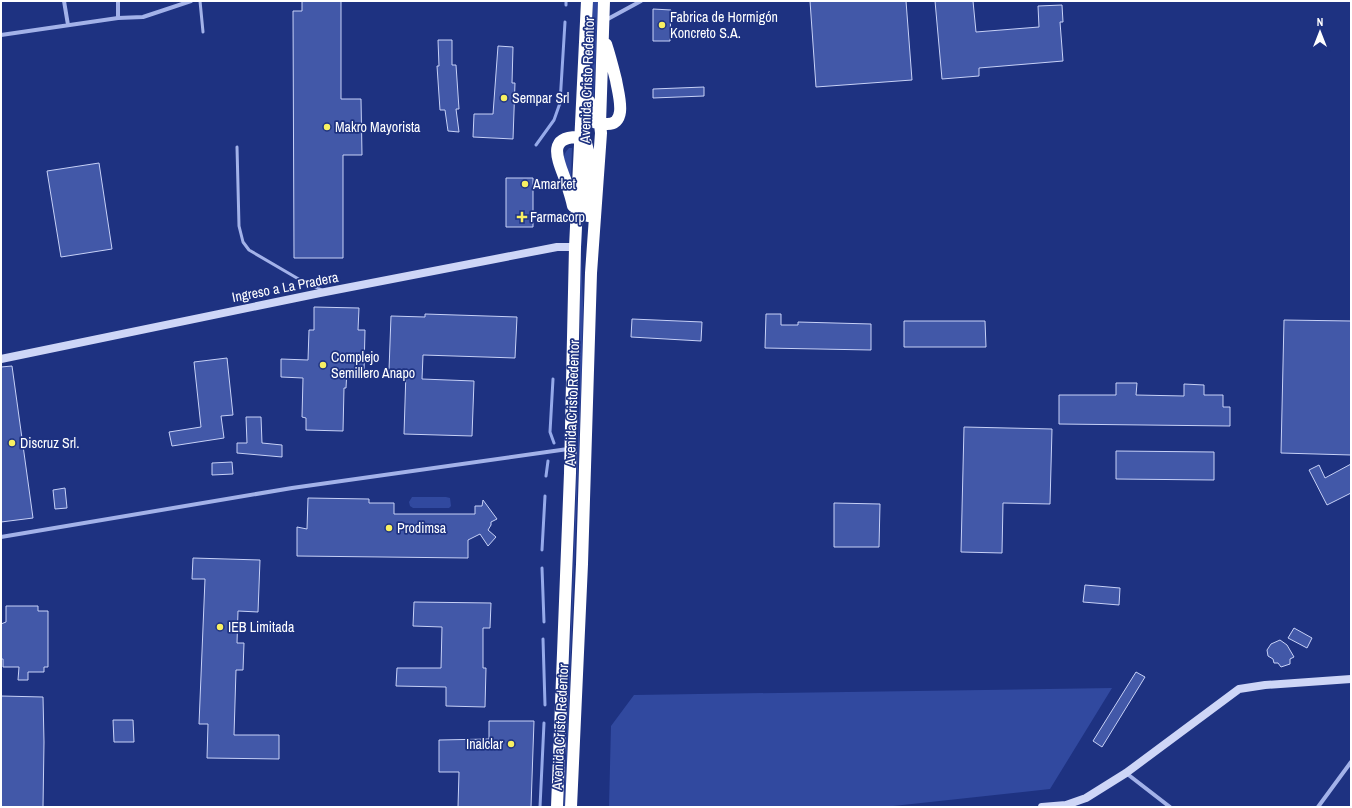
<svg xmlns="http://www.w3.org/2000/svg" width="1352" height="808" viewBox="0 0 1352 808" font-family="'Archivo Narrow',sans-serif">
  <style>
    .green { fill: #31499f }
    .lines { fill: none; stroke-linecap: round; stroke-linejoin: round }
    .stream { stroke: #96aaea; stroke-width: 3 }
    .building { fill: #4258a8; stroke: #c7d1f7 }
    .lane { stroke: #a3b2e9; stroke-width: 3 }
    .street { stroke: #a3b2e9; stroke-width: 4 }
    .secondary { stroke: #ced6f7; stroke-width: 8 }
    .highway { stroke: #fff; stroke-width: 12 }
    .poi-dot { fill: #f8f062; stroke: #1e3281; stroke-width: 1.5 }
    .labels { text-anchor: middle; stroke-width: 3.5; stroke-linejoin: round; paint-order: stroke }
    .poi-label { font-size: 14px; fill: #fff; stroke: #1e3281; text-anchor: start }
    .street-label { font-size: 14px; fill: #fff; stroke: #1e3281 }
  </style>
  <rect width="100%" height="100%" fill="#1e3281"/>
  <path class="green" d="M593,1H598L594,96L592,95Z
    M569,148H572L571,177C565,167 559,158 569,148Z
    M584,160L581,254L583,305L582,364L565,807H564L580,390V254Z
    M412,497H446L450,498L451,506L449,508H413L410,506L409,502Z
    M1112,688L1050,789L884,807H609L611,726L634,695Z"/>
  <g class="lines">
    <path class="stream" d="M566,5V1
      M536,145L554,120L560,103L565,22
      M553,379L550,432L554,443
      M546,476L548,461
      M542,550L545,496
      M542,568L544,622
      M543,639L545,705
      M540,807L544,723"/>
  </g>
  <path class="building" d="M302,1H341V99H361L362,155H343V258H294L293,11H302Z
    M810,1H906L912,80L816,87Z
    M935,1H973L976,32L1039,27L1038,6L1062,5L1063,22H1060L1063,61L979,68V76L942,79Z
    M653,9L671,10L670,41H653Z
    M438,40H452V65H456L459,109H456L459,132L448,131L445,110H440L437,66H439Z
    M498,46L513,47L512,83H515L513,139L473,137L474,114H493Z
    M704,87V96L653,98V89Z
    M99,163L112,249L61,257L47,171Z
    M506,178H533V227H506Z
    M314,307L359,308L358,330H365L364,371L347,370L346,388H344L343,431L306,430V418L302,417L303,378L281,377V359L308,360L309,330H314Z
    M425,314L517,317L515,358L423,355L422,379L474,381L472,436L404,434L406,371L389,370L391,316L425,317Z
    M766,314H781V325H798V322L871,324V350L765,348Z
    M632,319L702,322L701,341L631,337Z
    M1284,320L1351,321V455L1281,453Z
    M904,321H985L986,347H904Z
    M227,358L233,415L221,416L224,438L172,446L169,432L201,427L194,362Z
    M12,366L33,518L1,522V367Z
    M1116,383H1137L1136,395L1184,396V384L1204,385V395H1223V407H1230V426L1059,424V395H1116Z
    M246,417H261L262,443L282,445V457L237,453V443H247Z
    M964,427L1052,429L1050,504L1003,503L1002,553L961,552Z
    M1116,451L1214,452V480L1116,479Z
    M232,462L233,474L212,475V463Z
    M1351,464V493L1327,505L1309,470L1319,465L1325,478Z
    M65,488L67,508L55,509L53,490Z
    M308,498L369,499V503H394V514H475V506H482L483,500L497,519L491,522V525L488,530L496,537L488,546L480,534L468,540V558L297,556V527L307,529Z
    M834,503L880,504L879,547H834Z
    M193,558L260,560L258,612L238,611L237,643H244L243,670H236L234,735H279V759L207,758L208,724H199L205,579H192Z
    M1085,585L1120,588L1119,605L1083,602Z
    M414,602L491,603L490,628H483V668H486L485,707L446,706V687L396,686L397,668H441L442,627L413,626Z
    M6,606H38V611H48V667H44V672H28V680H18L19,667H3V659H1V624L6,622Z
    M1294,628L1312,638L1307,648L1288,638Z
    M1280,640L1287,645L1294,657L1290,659V664L1281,667L1278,663H1274L1273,659L1268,656L1267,650L1271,644Z
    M1136,672L1145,677L1102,747L1093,741Z
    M1,696L43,697L44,742L43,807H1Z
    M113,720H133L134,742H114Z
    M489,721H534L531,807H458L459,772H439V740L489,739Z"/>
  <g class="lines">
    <path class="lane" d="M200,1L203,32
      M237,147L239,226L243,242L249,250L302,281L322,290"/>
    <path class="street" d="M64,1L68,25
      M118,1V18
      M606,20L641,1
      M1,35L118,18L143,17L191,1
      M1,537L292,488L568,449
      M1126,773L1170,807
      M1318,807L1351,762"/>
    <path class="secondary" d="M1,359L320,293L557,247H575
      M1042,807L1066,805L1086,798L1126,773L1239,689L1265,685L1351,679"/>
    <path class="highway" d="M589,101V116C593,123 598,124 605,124C629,126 618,93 616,80C613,68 610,56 606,44
      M573,206C571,196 568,188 565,179C557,158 547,136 580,137L586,143L589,155L588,216
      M557,807L570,473L575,247L587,1
      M571,807L582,564L591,273L601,133L600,124L604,1"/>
  </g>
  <g class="poi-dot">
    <circle cx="662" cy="25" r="4"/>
    <circle cx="504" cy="98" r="4"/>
    <circle cx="327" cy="127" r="4"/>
    <circle cx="525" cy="184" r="4"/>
    <path d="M520 211h4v4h4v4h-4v4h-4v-4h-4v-4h4z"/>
    <circle cx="323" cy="365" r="4"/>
    <circle cx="12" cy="443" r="4"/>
    <circle cx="389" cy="528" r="4"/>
    <circle cx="220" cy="627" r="4"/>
    <circle cx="511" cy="744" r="4"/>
  </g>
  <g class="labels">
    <g class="poi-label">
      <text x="670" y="22">Fabrica de Hormigón<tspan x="670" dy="16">Koncreto S.A.</tspan></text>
      <text x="512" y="103">Sempar Srl</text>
      <text x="335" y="132">Makro Mayorista</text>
      <text x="533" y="189">Amarket</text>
      <text x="530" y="222">Farmacorp</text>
      <text x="331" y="362">Complejo<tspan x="331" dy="16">Semillero Anapo</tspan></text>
      <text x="20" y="448">Discruz Srl.</text>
      <text x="397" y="533">Prodimsa</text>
      <text x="228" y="632">IEB Limitada</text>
      <text x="503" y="749" text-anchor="end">Inalclar</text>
    </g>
    <g class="street-label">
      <text transform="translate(587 80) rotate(-88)" y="5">Avenida Cristo Redentor</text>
      <text transform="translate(285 287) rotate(-11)" y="5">Ingreso a La Pradera</text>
      <text transform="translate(572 403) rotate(-88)" y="5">Avenida Cristo Redentor</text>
      <text transform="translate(560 727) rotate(-87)" y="5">Avenida Cristo Redentor</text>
    </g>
  </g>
  <rect width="1352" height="808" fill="none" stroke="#ffffff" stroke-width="4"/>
  <g transform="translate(1320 32)" stroke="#1e3281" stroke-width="3" paint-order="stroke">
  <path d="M0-3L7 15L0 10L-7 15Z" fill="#ffffff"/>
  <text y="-6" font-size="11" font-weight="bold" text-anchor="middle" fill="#ffffff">N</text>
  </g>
</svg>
